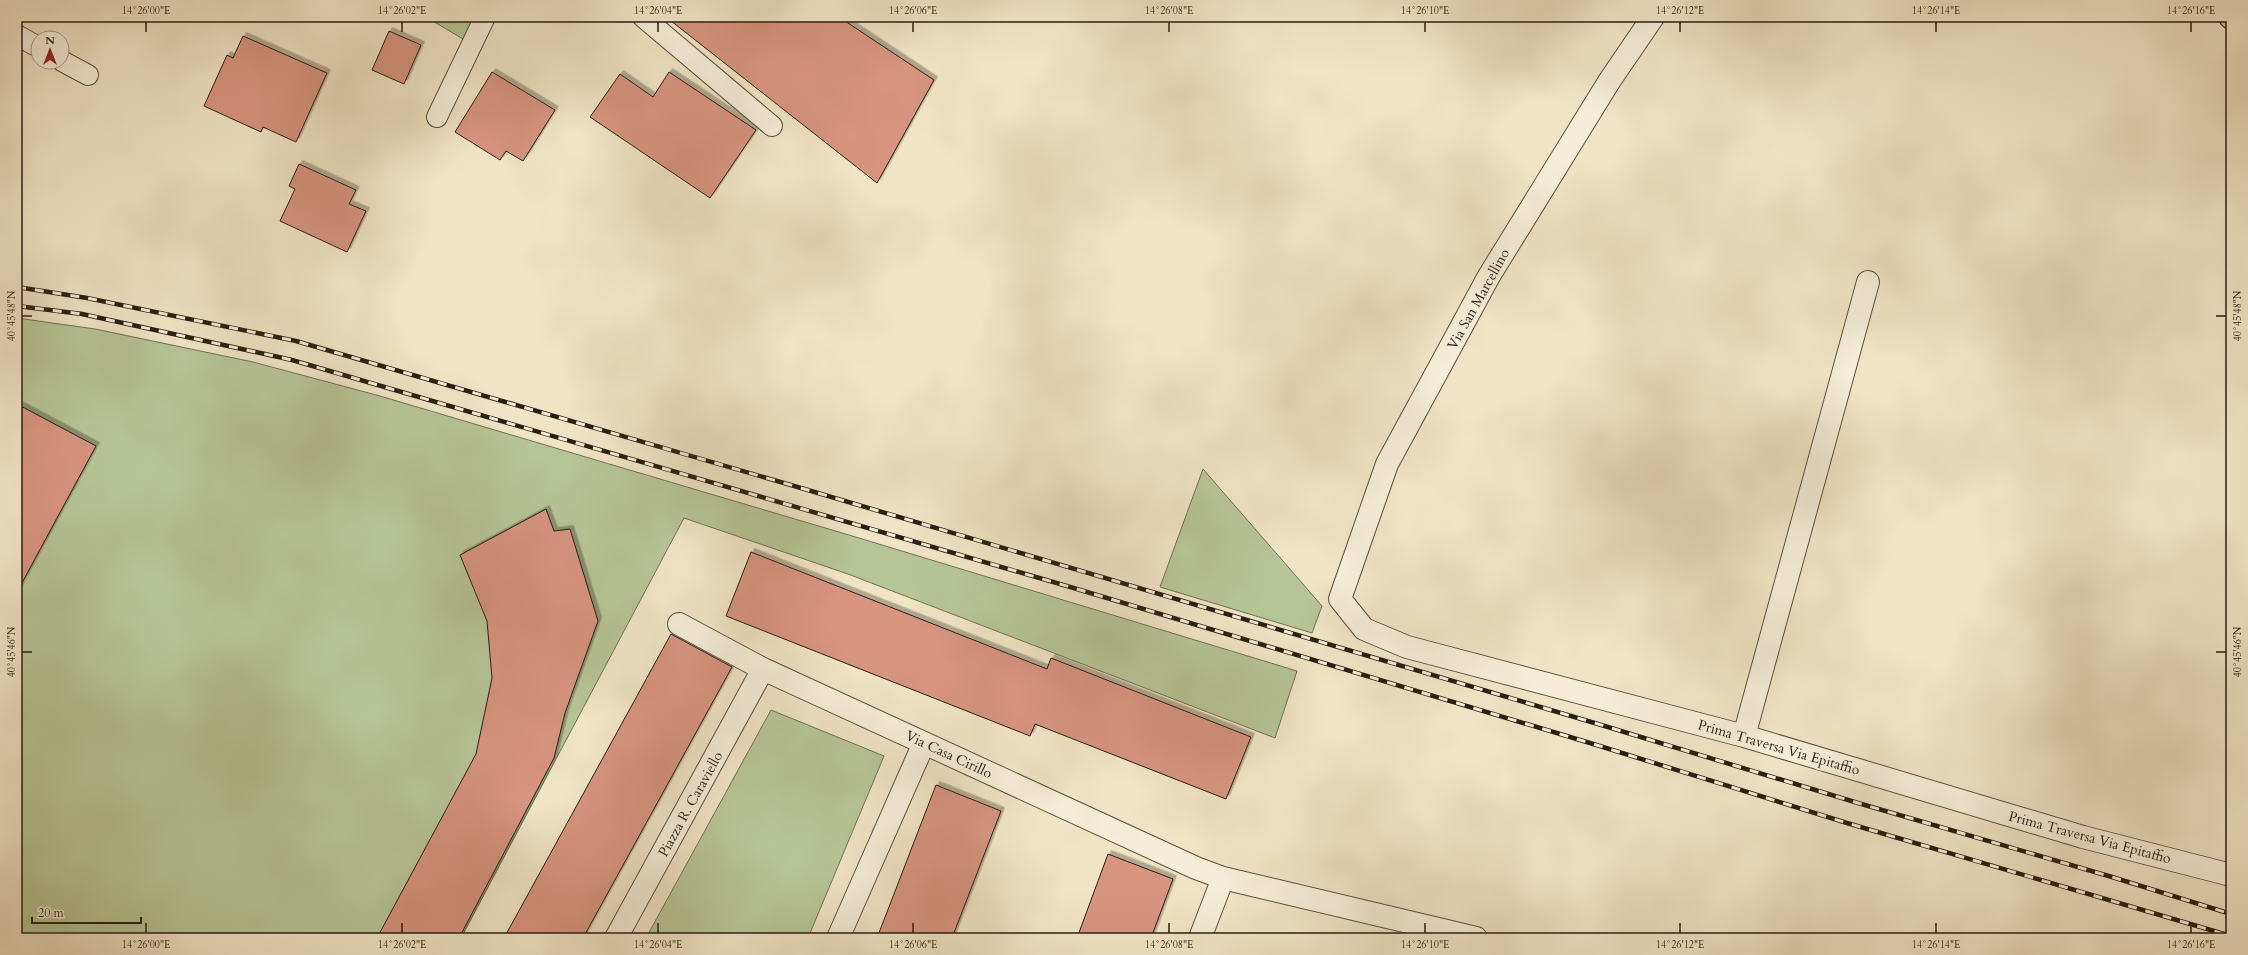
<svg xmlns="http://www.w3.org/2000/svg" width="2248" height="955" viewBox="0 0 2248 955" font-family="Cardo,serif">
  <style>
    .green { fill: #b7c596; stroke: #707254 }
    .building { fill: #d7947f; stroke: #291e13; filter: url(#shadow) }
    .lines { fill: none; stroke-linecap: round; stroke-linejoin: round }
    .service-casing { stroke: #5b503f; stroke-width: 22 }
    .minor-casing { stroke: #5b503f; stroke-width: 24 }
    .motorway-casing { stroke: #291e13; stroke-width: 24 }
    .service { stroke: #f5edd9; stroke-width: 20 }
    .minor { stroke: #f5edd9; stroke-width: 22 }
    .motorway { stroke: #e8c282; stroke-width: 22 }
    .rail-casing { stroke: #291e13; stroke-width: 4.5 }
    .rail { stroke: #f5edd9; stroke-width: 3; stroke-dasharray: 9; stroke-linecap: butt }
    .ticks { fill: none; stroke: #291e13; stroke-width: 1.5 }
    .labels { text-anchor: middle; stroke-width: 4; stroke-linejoin: round; paint-order: stroke }
    .street-label { font-size: 14px; fill: #291e13; stroke: #f5edd9 }
    .neatline { fill: none; stroke: #291e13; stroke-width: 1.5 }
    .ticks-label { font-size: 10px; text-anchor: middle; fill: #291e13 }
  </style>
  <defs>
    <filter id="shadow"><feDropShadow dx="3.5" dy="-3.5" stdDeviation="0" flood-color="#0004"/></filter>
  </defs>
  <rect width="100%" height="100%" fill="#f0e4c4"/>
  <filter id="stains"><feTurbulence type="fractalNoise" baseFrequency=".005" numOctaves="4"/><feColorMatrix values="0 0 0 0 .2 0 0 0 0 .09 0 0 0 0 .02 0 0 0 .5 -.17"/></filter>
  <radialGradient id="worn" r=".72"><stop offset=".6" stop-color="#630" stop-opacity="0"/><stop offset="1" stop-color="#630" stop-opacity=".3"/></radialGradient>
  <path class="green" d="M426,17H474L463,39Z
    M17,318L95,329L253,362L380,396L859,538L1297,671L1275,738L848,574L684,518L461,938H17Z
    M1203,469L1322,606L1312,633L1160,587Z
    M771,710L884,756L808,938H646Z"/>
  <path class="building" d="M666,17H839L934,80L877,183Z
    M389,31L421,45L404,84L372,70Z
    M243,36L327,73L296,142L263,127L261,132L204,106L227,55L233,58Z
    M492,72L555,110L523,161L506,151L500,160L455,132Z
    M669,72L756,130L710,198L590,117L620,74L653,97Z
    M299,164L356,190L349,204L366,211L347,252L280,221L295,189L289,186Z
    M17,404L96,446L17,592Z
    M546,509L554,531L570,529L598,621L565,713L554,758L459,938H377L476,754L492,678L487,621L460,555Z
    M751,552L1047,669L1051,658L1251,737L1226,799L1035,724L1030,736L726,616Z
    M671,634L732,667L583,938H504Z
    M936,785L1001,811L952,938H877Z
    M1108,854L1173,879L1151,938H1077Z"/>
  <g class="lines">
    <defs>
      <path id="service" d="M643,17L772,126
        M17,35L38,47
        M62,61L88,75
        M437,117L485,17"/>
      <path id="minor" d="M1653,17L1610,80L1489,276L1387,464L1340,599L1364,629L1407,647L1744,736L2083,837L2231,875
        M679,624L763,669L1196,868L1223,878L1476,938
        M1744,736L1868,282
        M616,938L763,669
        M838,938L924,743
        M1200,938L1223,878"/>
      <path id="motorway" d="M2230,17L2231,18"/>
    </defs>
    <use href="#service" class="service-casing"/>
    <use href="#minor" class="minor-casing"/>
    <use href="#motorway" class="motorway-casing"/>
    <use href="#service" class="service"/>
    <use href="#minor" class="minor"/>
    <use href="#motorway" class="motorway"/>
    <defs>
      <path id="rail" d="M17,287L87,298L296,341L801,488L1598,724L1858,803L2112,877L2231,914
        M17,306L82,314L292,360L1077,589L1590,743L1847,823L2231,936"/>
    </defs>
    <use href="#rail" class="rail-casing"/>
    <use href="#rail" class="rail"/>
  </g>
  <path class="ticks" d="M146,22V32M402,22V32M658,22V32M913,22V32M1169,22V32M1425,22V32M1680,22V32M1936,22V32M2191,22V32M22,316H32M2216,316H2226M22,652H32M2216,652H2226M146,923V933M402,923V933M658,923V933M913,923V933M1169,923V933M1425,923V933M1680,923V933M1936,923V933M2191,923V933"/>
  <g class="labels">
    <g class="street-label">
      <text transform="translate(1478 299) rotate(-61)" y="5">Via San Marcellino</text>
      <text transform="translate(1779 747) rotate(16)" y="5">Prima Traversa Via Epitaffio</text>
      <text transform="translate(949 754) rotate(25)" y="5">Via Casa Cirillo</text>
      <text transform="translate(690 804) rotate(-61)" y="5">Piazza R. Caraviello</text>
      <text transform="translate(2090 837) rotate(15)" y="5">Prima Traversa Via Epitaffio</text>
    </g>
  </g>
  <rect width="2248" height="955" fill="none" stroke="#f0e4c4" stroke-width="44"/>
  <g transform="translate(50 50)"><circle r="19" fill="#f5edd9" stroke="#a39a8a"/>
  <path d="M0-3L7 15L0 10L-7 15Z" fill="#8f2418"/>
  <text y="-6" font-size="11" font-weight="bold" text-anchor="middle" fill="#291e13">N</text>
  </g>
  <path d="M32 917v6h109v-6" fill="none" stroke="#291e13" stroke-width="2"/>
  <text x="38" y="917" font-size="12" fill="#291e13" stroke="#f5edd9" stroke-width="3" paint-order="stroke">20 m</text>
  <rect x="22" y="22" width="2204" height="911" class="neatline"/>
  <g class="ticks-label">
    <text x="146" y="14">14°26'00"E</text>
    <text x="402" y="14">14°26'02"E</text>
    <text x="658" y="14">14°26'04"E</text>
    <text x="913" y="14">14°26'06"E</text>
    <text x="1169" y="14">14°26'08"E</text>
    <text x="1425" y="14">14°26'10"E</text>
    <text x="1680" y="14">14°26'12"E</text>
    <text x="1936" y="14">14°26'14"E</text>
    <text x="2191" y="14">14°26'16"E</text>
    <text transform="translate(11 316) rotate(-90)" y="4">40°45'48"N</text>
    <text transform="translate(2237 316) rotate(-90)" y="4">40°45'48"N</text>
    <text transform="translate(11 652) rotate(-90)" y="4">40°45'46"N</text>
    <text transform="translate(2237 652) rotate(-90)" y="4">40°45'46"N</text>
    <text x="146" y="948">14°26'00"E</text>
    <text x="402" y="948">14°26'02"E</text>
    <text x="658" y="948">14°26'04"E</text>
    <text x="913" y="948">14°26'06"E</text>
    <text x="1169" y="948">14°26'08"E</text>
    <text x="1425" y="948">14°26'10"E</text>
    <text x="1680" y="948">14°26'12"E</text>
    <text x="1936" y="948">14°26'14"E</text>
    <text x="2191" y="948">14°26'16"E</text>
  </g>
  <rect width="100%" height="100%" filter="url(#stains)"/>
  <rect width="100%" height="100%" fill="url(#worn)"/>
</svg>
